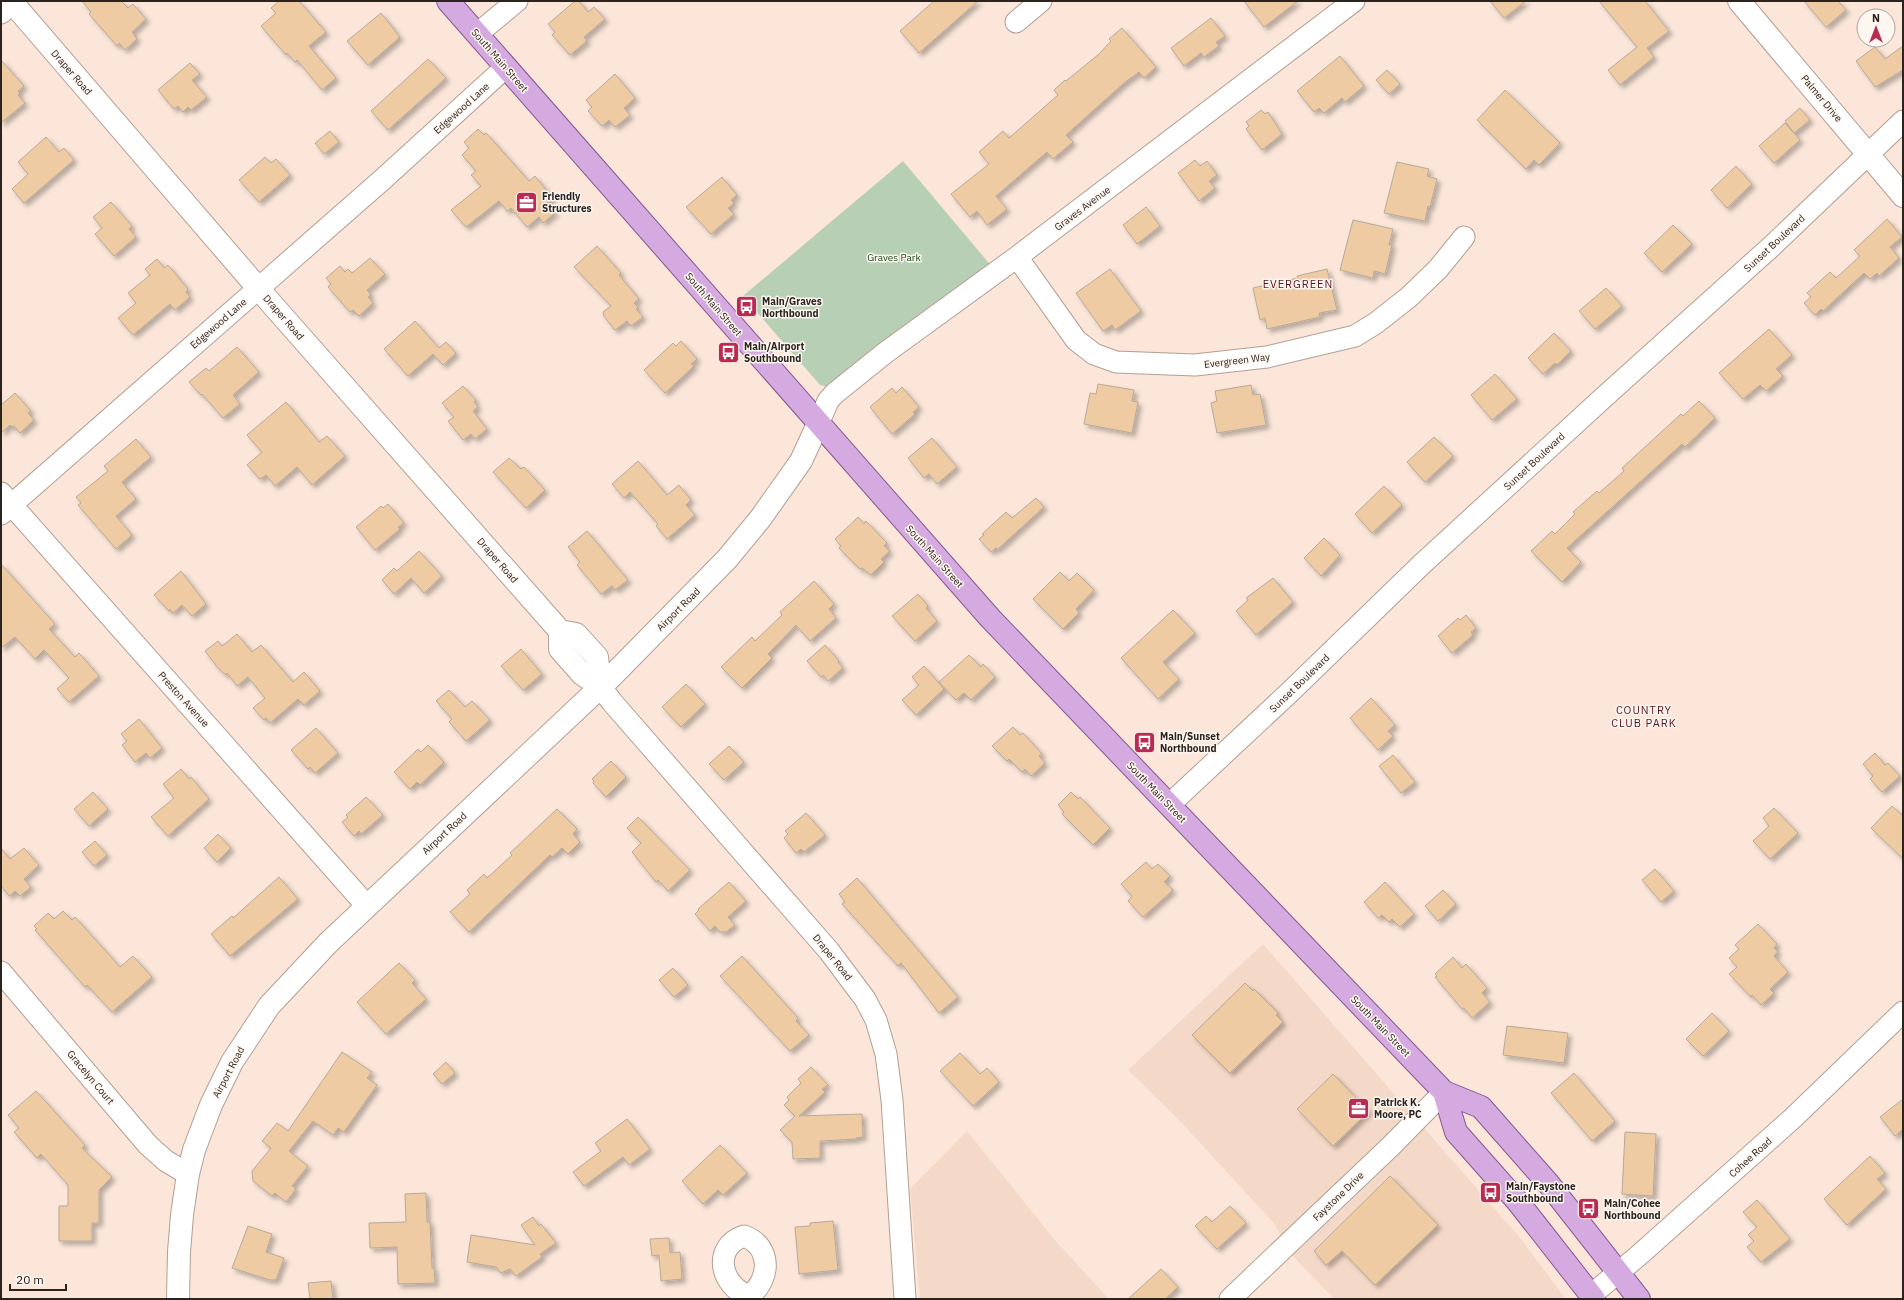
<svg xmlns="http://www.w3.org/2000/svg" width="1904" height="1300" viewBox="0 0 1904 1300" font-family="'IBM Plex Sans',sans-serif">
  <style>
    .built { fill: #f5d9c8 }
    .green { fill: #b7d0b5 }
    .building { fill: #efcba4; stroke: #b8a999; filter: url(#shadow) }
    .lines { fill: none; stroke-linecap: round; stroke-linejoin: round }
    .minor-casing { stroke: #b39f93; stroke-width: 23 }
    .tertiary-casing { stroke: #b39f93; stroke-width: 24 }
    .primary-casing { stroke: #875690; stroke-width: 24 }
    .minor { stroke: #fff; stroke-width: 21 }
    .tertiary { stroke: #fff; stroke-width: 22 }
    .primary { stroke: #d5aae1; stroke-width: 22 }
    .labels { text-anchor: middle; stroke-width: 3; stroke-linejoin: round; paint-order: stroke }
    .street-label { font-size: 10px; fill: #2b231e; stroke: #fef6f0 }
    .poi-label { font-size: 10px; font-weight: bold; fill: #2b231e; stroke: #fef6f0; text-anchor: start }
    .park-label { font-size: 10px; fill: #154816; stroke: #fef6f0 }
    .neighbourhood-label { font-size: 11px; letter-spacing: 1px; fill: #571224; stroke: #fef6f0 }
  </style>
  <defs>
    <filter id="shadow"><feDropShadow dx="3.5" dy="3.5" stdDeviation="2" flood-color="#0004"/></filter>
  </defs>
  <rect width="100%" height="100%" fill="#fbe6d9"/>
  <path class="built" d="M1263,944L1521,1239L1566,1299H1334L1292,1255L1273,1222L1178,1119L1128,1070Z
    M967,1131L1054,1239L1109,1299H920L910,1189Z"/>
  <path class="green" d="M903,161L993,268L828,387L820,385L743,296Z"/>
  <path class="building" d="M82,1H121L128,8L133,4L146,19L132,32L137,39L125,50L119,43L117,46L89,14L91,12Z
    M279,1H299L326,32L309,46L336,78L322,90L297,60L295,62L287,53L286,55L261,26L276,13L271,8Z
    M575,1H579L588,12L594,7L605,19L584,37L587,41L570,55L552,35L555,32L548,24Z
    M934,1H978L919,53L900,31Z
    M1244,1H1298L1264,27Z
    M1490,1H1526L1504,18Z
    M1599,1H1645L1669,31L1647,48L1654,57L1620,85L1608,70L1637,47Z
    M1804,1H1838L1846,10L1826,27Z
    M381,13L400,37L368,65L347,41Z
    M1211,18L1225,36L1216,42L1219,46L1204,57L1201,53L1184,66L1171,48Z
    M1122,28L1156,67L1144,78L1139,72L1124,83L1066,135L1073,142L1053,159L1047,152L996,196L1007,209L987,225L977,211L970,217L951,194L989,164L979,152L1003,131L1009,138L1058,95L1054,90L1065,80L1066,81L1099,54L1111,41L1109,39Z
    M1903,46V70L1875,87L1856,61L1875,47L1885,59Z
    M1340,56L1364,86L1345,102L1342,98L1324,113L1319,108L1314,112L1297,91Z
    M428,59L446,78L388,130L371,111Z
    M1,60L24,86L18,91L20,93L18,95L25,103L1,123Z
    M190,63L200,74L192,80L207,97L191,110L188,107L183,112L178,106L174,109L158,90Z
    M1387,70L1400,84L1389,94L1376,80Z
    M615,74L635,98L624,108L630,115L615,127L609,120L602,126L588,111L592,107L586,100Z
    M1505,90L1560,143L1539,165L1534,160L1526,169L1477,120Z
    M1800,108L1810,120L1794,133L1785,121Z
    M1261,110L1265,114L1268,112L1282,134L1262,150L1246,129L1249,126L1246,122Z
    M1785,123L1800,140L1774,163L1759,146Z
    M478,129L484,135L486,133L529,181L535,176L553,198L547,203L555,213L543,223L539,217L527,227L511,208L507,211L499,201L466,227L451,210L481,186L471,175L476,171L462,155L469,148L464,142Z
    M330,131L339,142L324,154L315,143Z
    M46,137L59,152L64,148L74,160L24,203L12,189L28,174L18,162Z
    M265,157L271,163L276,159L290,175L259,202L239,180Z
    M1195,160L1200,166L1207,161L1217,175L1209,181L1215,188L1199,201L1178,173Z
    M1397,162L1429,169L1427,176L1437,179L1430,207L1428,206L1425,221L1384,213Z
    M1736,166L1752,184L1727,208L1711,190Z
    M722,177L737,195L731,200L734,203L728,208L734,214L711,234L686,207Z
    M111,202L132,226L129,229L136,237L114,256L95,234L102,228L93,217Z
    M1146,207L1160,226L1137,244L1123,225Z
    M1887,219L1902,237L1890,247L1899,258L1879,276L1877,273L1870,279L1864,273L1823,311L1821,309L1815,315L1804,303L1811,297L1807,293L1830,272L1836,278L1860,256L1854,250Z
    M1353,220L1393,229L1389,245H1392L1385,274L1374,271L1373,278L1340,270Z
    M1673,225L1692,244L1662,272L1644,253Z
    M597,246L621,273L619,275L639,299L634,303L638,307L636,309L643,317L631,326L627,321L615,330L603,315L604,314L603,312L611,306L574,267Z
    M370,258L385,274L367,290L371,295L368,297L373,303L359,316L353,310L350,312L328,287L331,284L326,278L340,266L345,272L348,269L352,273Z
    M157,259L164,268L168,265L188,289L186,292L190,297L175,310L170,304L133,335L118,318L136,303L128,293L150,275L145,269Z
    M1110,269L1141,311L1115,330L1112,325L1103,331L1076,293Z
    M1327,269L1337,310L1319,313L1320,317L1267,329L1265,318L1260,320L1253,288L1298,278L1297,276Z
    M1606,288L1622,306L1595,329L1579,311Z
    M415,321L439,348L446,342L456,353L443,365L433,354L408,376L384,349Z
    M1769,329L1792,355L1776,369L1783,376L1766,391L1760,385L1743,399L1719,373Z
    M1554,333L1571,351L1557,365L1555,363L1543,374L1528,358Z
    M681,341L697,359L691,364L694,366L665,393L644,370L673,343L676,346Z
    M237,347L259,372L233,395L240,404L223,418L202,394L201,395L189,382L206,368L209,371Z
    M1495,374L1517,399L1492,420L1471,395Z
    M1098,384L1134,390L1132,401L1138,402L1132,433L1084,424L1090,393L1096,394Z
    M1251,385L1253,395L1260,394L1266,425L1217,433L1211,403L1217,401L1215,391Z
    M463,386L476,400L474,402L478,407L473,411L487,429L475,439L471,434L463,440L448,421L454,417L442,403Z
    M902,387L919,407L913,412L915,414L892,434L870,407L892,388L896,393Z
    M15,393L31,411L28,413L34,420L20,433L14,426L12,427L10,425L1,433V405Z
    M1699,401L1715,418L1685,447L1682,444L1567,548L1581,562L1562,582L1531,551L1552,531L1555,534L1575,514L1573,512L1597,491L1599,493L1624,471L1622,468L1681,414L1683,416Z
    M286,402L319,442L327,436L345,456L312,485L297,467L275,486L266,475L260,479L247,465L262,452L247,435Z
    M1434,437L1453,456L1425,482L1407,462Z
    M932,438L957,467L937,484L929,474L924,478L908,458Z
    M136,439L151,457L122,482L136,499L116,516L132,535L116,549L78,505L81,503L76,497L108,471L104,466Z
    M509,458L521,469L524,467L545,490L526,508L493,472Z
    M638,461L667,495L679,485L691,500L686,505L695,515L667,539L656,526L658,524L630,492L624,498L612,484Z
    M1384,486L1402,505L1372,533L1355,514Z
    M1036,498L1044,507L998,549L996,548L991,552L979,539L984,535L982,534L1006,512L1012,518Z
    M388,504L404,523L398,527L400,529L375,550L356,527L381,506L383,508Z
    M858,517L864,524L866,521L887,543L884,546L890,551L881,559L884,562L871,575L862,568L860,569L839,548L841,546L835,539Z
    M587,531L628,580L615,590L612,586L601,594L577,565L580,562L568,547Z
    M1324,538L1340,555L1321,576L1304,558Z
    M419,551L442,576L424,593L411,578L394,594L382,580L394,568L397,571Z
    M1,564L55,624L49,629L75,657L79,653L99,676L69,702L57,689L69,678L44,650L35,659L15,637L1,648Z
    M181,571L206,604L192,616L182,605L173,613L170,609L169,611L154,595Z
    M1060,572L1069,581L1077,573L1094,590L1076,609L1079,613L1063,629L1033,599Z
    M1273,578L1293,602L1256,635L1236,611L1248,600L1246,598Z
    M814,581L834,604L829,609L836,618L810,641L796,625L768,654L772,658L742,688L721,667L752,637L755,641L782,615L780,612Z
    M918,594L928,606L926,608L937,621L915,641L892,616Z
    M1173,610L1195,633L1163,662L1179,679L1158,699L1121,658Z
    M1466,615L1476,628L1471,632L1473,635L1452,653L1438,636L1458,618L1460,620Z
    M237,634L252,652L261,645L293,682L304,672L320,691L304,705L298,699L270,723L266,718L264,720L253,708L265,698L248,677L237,686L227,673L226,675L218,668L205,651L218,641L222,646Z
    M825,645L839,661L838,662L843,668L828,681L823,675L821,677L807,661Z
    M521,649L542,674L523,690L501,666Z
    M969,655L981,667L983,664L995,677L971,700L964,693L956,700L939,682Z
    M924,666L944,689L916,715L902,700L919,685L912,677Z
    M686,684L705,704L681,727L662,707Z
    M449,690L465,707L472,701L490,720L466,741L449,722L452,719L436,701Z
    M1371,698L1395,725L1388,731L1393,736L1378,750L1350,718Z
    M139,719L162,748L150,758L146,753L135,762L122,745L127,741L121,734Z
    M1013,727L1020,735L1023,733L1042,754L1039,756L1045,763L1031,776L1025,769L1022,772L1009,759L1007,761L992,746Z
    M316,728L338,753L315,773L310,767L308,769L291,750Z
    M428,745L444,762L420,785L417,782L410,789L394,772L418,749L421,752Z
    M729,746L744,762L724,780L709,764Z
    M1875,753L1885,765L1888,763L1900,776L1882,792L1870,779L1873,776L1863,764Z
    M1393,755L1415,782L1401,793L1379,766Z
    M611,761L626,777L606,797L593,783L594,781L592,779Z
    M181,769L189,779L191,777L209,799L168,836L151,817L174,798L163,784Z
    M93,792L108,809L89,826L74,809Z
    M1071,792L1078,799L1080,797L1110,828L1093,845L1062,814L1064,812L1058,805Z
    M366,797L383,815L361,834L359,831L354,836L342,822L348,817L346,815Z
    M1892,806L1903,816V859L1871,828Z
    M1774,808L1798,833L1770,859L1753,841L1769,826L1763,818Z
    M557,809L577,829L573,834L580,842L568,854L562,848L552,857L550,855L469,932L450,912L470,894L467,890L484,874L487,878L512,855L510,853Z
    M806,813L825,835L804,852L801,849L796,853L784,838L788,834L785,831Z
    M638,817L690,870L668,891L658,880L656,882L632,852L641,843L627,828Z
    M218,834L231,848L217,862L204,848Z
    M95,841L107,855L94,866L82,852Z
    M1,848L10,859L24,848L39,865L24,879L31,887L20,896L15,891L9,896L1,886Z
    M1146,862L1152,869L1158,864L1170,876L1164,882L1173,890L1143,917L1128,901L1132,896L1121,884Z
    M1655,869L1674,891L1661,902L1642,880Z
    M279,877L298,899L230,956L211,934L232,916L233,918Z
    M857,878L958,997L939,1013L901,963L898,966L842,904L845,902L839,894Z
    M729,882L746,901L728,917L735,925L726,932H720L715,926L710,931L695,914L699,910L698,909Z
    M1385,882L1414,914L1400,927L1392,919L1389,922L1382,915L1378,918L1364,902Z
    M1443,890L1456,904L1438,921L1425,906Z
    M63,911L72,920L75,917L120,967L133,956L152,977L112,1012L87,985L85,987L35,930L37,929L34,926L48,913L54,919Z
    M1758,924L1777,944L1774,948L1778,952L1774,956L1788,972L1770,989L1774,993L1761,1005L1752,995L1751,997L1729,974L1737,967L1729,958L1739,949L1735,945Z
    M742,956L798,1018L796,1021L809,1035L790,1051L720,976Z
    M1453,957L1462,968L1466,964L1487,988L1482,993L1490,1002L1472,1018L1464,1008L1462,1009L1435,977L1437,976L1435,974Z
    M399,963L415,980L412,983L426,999L386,1034L357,1002Z
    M673,968L688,985L674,997L659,980Z
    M1245,983L1253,991L1254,989L1278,1013L1276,1015L1283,1022L1230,1073L1192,1035Z
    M1712,1013L1729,1031L1703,1056L1686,1039Z
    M1507,1026L1568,1033L1564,1063L1503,1055Z
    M342,1052L372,1072L367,1078L377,1085L344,1132L338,1128L333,1135L313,1121L289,1151L308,1166L292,1186L296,1189L286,1202L275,1193L272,1196L253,1181L252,1171L271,1148L262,1141L277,1123L288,1131Z
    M960,1053L980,1074L987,1068L999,1082L973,1106L940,1071Z
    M446,1062L455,1073L442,1084L433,1074Z
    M811,1067L828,1085L822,1089L825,1092L799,1116L862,1114L863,1137L856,1138L857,1139L820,1141V1158L793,1159L792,1142L780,1130L795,1116L784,1105L789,1100L787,1097L801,1083L798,1079Z
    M1574,1073L1615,1121L1592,1141L1551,1093Z
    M1333,1074L1369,1111L1333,1146L1297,1109Z
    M36,1091L85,1145L82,1148L112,1177L99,1190V1223H92V1241H59V1206H68V1185L41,1154L37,1158L14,1132L19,1128L8,1115Z
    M1903,1099V1129L1895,1136L1880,1117Z
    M627,1119L650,1149L629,1165L623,1157L584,1186L573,1172L601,1151L595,1143Z
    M1625,1132L1656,1134L1653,1196L1622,1194Z
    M720,1145L747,1173L723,1195L718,1190L703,1204L682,1181Z
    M1870,1156L1885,1173L1877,1179L1886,1189L1847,1225L1824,1199Z
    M1390,1176L1438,1225L1375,1285L1342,1251L1326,1265L1314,1251Z
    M426,1193L427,1222H430L432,1268H434L435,1283L398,1284L397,1247L370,1248L369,1223L406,1222L405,1194Z
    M1757,1200L1790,1239L1761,1262L1747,1247L1754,1241L1748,1235L1757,1227L1743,1212Z
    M1230,1206L1246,1223L1217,1249L1195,1226L1206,1216L1212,1222Z
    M533,1217L539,1226L541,1224L556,1243L540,1254L542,1257L516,1276L510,1269L501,1273L496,1267L467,1262L471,1235L535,1245L521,1225Z
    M833,1221L838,1270L799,1274L795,1227L810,1226V1223Z
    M248,1226L272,1234L266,1252L284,1258L276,1280H270L232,1268Z
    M669,1238L670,1253L680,1252L682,1279L661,1281L659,1255L652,1256L650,1239Z
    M1161,1269L1178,1287L1165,1299H1128Z
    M331,1281L333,1299H310L308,1283Z"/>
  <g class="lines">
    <defs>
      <path id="minor" d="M1,13L15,1
        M1016,22L1041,1
        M477,34L517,1
        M1017,257L1076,340L1094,354L1116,362L1195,365L1267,357L1355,336L1376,323L1409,297L1438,269L1464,237
        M819,422L828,401L834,394L885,353L1017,257L1354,1
        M1,493L367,906
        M1,514L382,180L506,67
        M600,686L612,702L829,951L865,999L876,1020L886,1054L892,1100L905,1299
        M1169,805L1290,692L1421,565L1603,398L1773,245L1903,121
        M1,972L148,1145L166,1161L188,1174
        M744,1236C772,1246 771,1280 749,1296C720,1286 712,1247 744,1236Z
        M1591,1295L1637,1257L1793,1118L1903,1012
        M1230,1299L1391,1146L1444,1092"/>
      <path id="tertiary" d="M11,1L270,302L560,631L576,634L597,657L600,686
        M1739,1L1903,196
        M560,631V649L582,674L600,686
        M178,1299L179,1252L182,1215L188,1174L194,1150L211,1105L232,1062L269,1006L328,943L610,678L727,559L760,519L801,461L819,422"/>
      <path id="primary" d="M448,1L990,618L1444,1092L1481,1107L1548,1183L1639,1299
        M1444,1092L1456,1132L1518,1202L1594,1299"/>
    </defs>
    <use href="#minor" class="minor-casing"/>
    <use href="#tertiary" class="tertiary-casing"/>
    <use href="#primary" class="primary-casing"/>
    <use href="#minor" class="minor"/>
    <use href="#tertiary" class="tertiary"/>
    <use href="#primary" class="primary"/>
  </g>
  <defs>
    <symbol id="office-square" viewBox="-11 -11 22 22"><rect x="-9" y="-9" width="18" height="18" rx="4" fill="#ba2a51" stroke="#fef6f0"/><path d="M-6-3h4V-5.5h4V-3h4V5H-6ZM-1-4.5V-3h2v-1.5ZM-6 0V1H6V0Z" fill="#fff"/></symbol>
    <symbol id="bus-square" viewBox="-11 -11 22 22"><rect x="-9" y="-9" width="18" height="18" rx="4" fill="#ba2a51" stroke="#fef6f0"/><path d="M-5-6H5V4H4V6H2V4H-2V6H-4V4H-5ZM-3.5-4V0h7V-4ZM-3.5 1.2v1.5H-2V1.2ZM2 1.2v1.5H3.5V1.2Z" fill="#fff"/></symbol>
  </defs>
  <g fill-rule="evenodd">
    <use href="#office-square" x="514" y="190" width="25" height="25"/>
    <use href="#bus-square" x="734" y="294" width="25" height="25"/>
    <use href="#bus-square" x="716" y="340" width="25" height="25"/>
    <use href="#bus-square" x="1132" y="730" width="25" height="25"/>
    <use href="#office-square" x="1346" y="1096" width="25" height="25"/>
    <use href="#bus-square" x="1478" y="1180" width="25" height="25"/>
    <use href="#bus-square" x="1576" y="1196" width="25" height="25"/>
  </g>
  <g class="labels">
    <g class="street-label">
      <text transform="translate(500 60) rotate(49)" y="4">South Main Street</text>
      <text transform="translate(72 72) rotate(49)" y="4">Draper Road</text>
      <text transform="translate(1822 98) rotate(50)" y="4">Palmer Drive</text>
      <text transform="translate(461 108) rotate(-42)" y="4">Edgewood Lane</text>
      <text transform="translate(1082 208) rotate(-37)" y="4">Graves Avenue</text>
      <text transform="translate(1774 243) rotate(-43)" y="4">Sunset Boulevard</text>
      <text transform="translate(714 304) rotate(49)" y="4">South Main Street</text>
      <text transform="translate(284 317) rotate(49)" y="4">Draper Road</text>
      <text transform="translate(218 323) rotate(-41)" y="4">Edgewood Lane</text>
      <text transform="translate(1237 360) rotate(-7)" y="4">Evergreen Way</text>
      <text transform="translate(1534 461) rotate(-43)" y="4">Sunset Boulevard</text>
      <text transform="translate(935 556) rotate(48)" y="4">South Main Street</text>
      <text transform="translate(498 560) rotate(49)" y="4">Draper Road</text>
      <text transform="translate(678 609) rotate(-45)" y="4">Airport Road</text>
      <text transform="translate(1299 683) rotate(-44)" y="4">Sunset Boulevard</text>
      <text transform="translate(184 699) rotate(48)" y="4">Preston Avenue</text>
      <text transform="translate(1157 792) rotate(46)" y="4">South Main Street</text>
      <text transform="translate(444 833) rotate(-43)" y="4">Airport Road</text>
      <text transform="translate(833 957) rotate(51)" y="4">Draper Road</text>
      <text transform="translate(1381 1026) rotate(46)" y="4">South Main Street</text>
      <text transform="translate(228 1072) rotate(-62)" y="4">Airport Road</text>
      <text transform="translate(91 1077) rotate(50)" y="4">Gracelyn Court</text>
      <text transform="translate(1750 1157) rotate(-42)" y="4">Cohee Road</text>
      <text transform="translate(1338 1196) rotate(-44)" y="4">Faystone Drive</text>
    </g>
    <g class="poi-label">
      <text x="542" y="200">Friendly<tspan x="542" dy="12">Structures</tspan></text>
      <text x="762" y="305">Main/Graves<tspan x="762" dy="12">Northbound</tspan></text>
      <text x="744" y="350">Main/Airport<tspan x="744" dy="12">Southbound</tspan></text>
      <text x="1160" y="740">Main/Sunset<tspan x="1160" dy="12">Northbound</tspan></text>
      <text x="1374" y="1106">Patrick K.<tspan x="1374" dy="12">Moore, PC</tspan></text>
      <text x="1506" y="1190">Main/Faystone<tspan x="1506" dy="12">Southbound</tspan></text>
      <text x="1604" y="1207">Main/Cohee<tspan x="1604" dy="12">Northbound</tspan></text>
    </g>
    <g class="park-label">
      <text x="894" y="261">Graves Park</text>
    </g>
    <g class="neighbourhood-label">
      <text x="1298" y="288">EVERGREEN</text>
      <text x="1644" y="714">COUNTRY<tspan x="1644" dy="13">CLUB PARK</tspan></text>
    </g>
  </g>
  <rect width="1904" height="1300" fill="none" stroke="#2b231e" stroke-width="4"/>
  <g transform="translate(1876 28)"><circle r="19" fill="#fef6f0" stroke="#aaa29c"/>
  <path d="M0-3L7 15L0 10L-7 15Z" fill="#ba2a51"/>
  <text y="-6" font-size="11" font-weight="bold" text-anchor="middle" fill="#2b231e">N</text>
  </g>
  <path d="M10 1284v6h56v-6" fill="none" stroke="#2b231e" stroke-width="2"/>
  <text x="16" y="1284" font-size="12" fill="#2b231e" stroke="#fef6f0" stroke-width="3" paint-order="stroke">20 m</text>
</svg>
